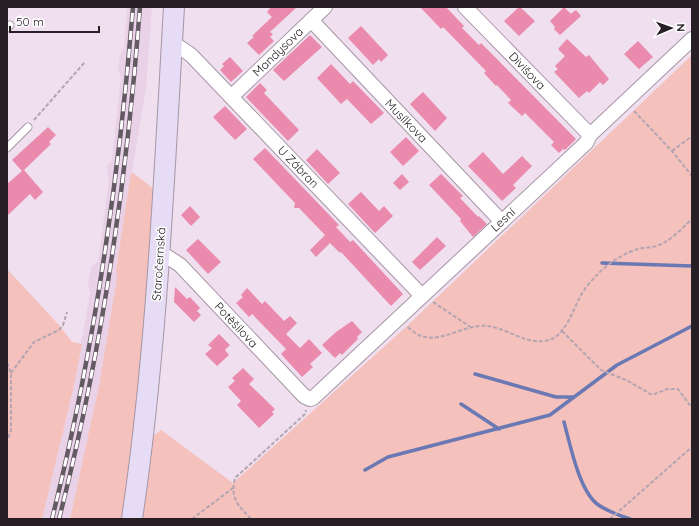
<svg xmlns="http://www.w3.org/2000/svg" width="699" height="526" viewBox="0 0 699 526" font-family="Quicksand,sans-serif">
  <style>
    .built { fill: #e9d1e7 }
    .green { fill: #f5c1bc }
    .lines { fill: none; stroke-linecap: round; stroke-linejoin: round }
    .stream { stroke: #6a78b3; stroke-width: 3.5 }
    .building { fill: #ea8aad }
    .lane-casing { stroke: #a696a5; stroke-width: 9 }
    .street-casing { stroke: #a696a5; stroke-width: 16 }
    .secondary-casing { stroke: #a696a5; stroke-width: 22 }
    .path { stroke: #b3a5b2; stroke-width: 2; stroke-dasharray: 4 2; stroke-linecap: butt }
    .lane { stroke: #fff; stroke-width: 7 }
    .street { stroke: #fff; stroke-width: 14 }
    .secondary { stroke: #e6dcf6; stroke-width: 20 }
    .rail-casing { stroke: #635a63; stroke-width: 4.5 }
    .rail { stroke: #fff; stroke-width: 3; stroke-dasharray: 9; stroke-linecap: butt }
    .labels { text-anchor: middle; stroke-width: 3; stroke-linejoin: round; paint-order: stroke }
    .street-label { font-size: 12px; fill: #262026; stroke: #fff }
  </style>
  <rect width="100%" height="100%" fill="#f0dfef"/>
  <path class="built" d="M127,7H152L146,89L132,172L130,178L116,271L117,278L99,386L70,519H42L73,390L90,293L88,285L91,267L98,262L109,180L107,172V165L112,160L121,77L118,70L120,55L124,47Z"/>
  <path class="green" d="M692,55V519H142L153,436L161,430L233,483L407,326Z
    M132,172L155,190C148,300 138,410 122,519H70L99,386L117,278L116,271L130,178Z
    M7,269L59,325L72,342L82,344L73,390L42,519H7Z"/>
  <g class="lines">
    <path class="stream" d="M602,263L692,266
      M475,374L556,397H574
      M461,404L499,429
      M564,422C570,444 579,490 597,504C605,510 621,516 630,519
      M365,470L388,457L550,415L617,365L692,326"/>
  </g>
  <path class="building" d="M271,7H297L270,32L273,34L270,37L274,41L259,55L247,43L254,37L252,36L272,17L267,12Z
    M420,7H446L464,26L462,28L479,45L481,43L576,139L565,150L563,149L559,153L551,145L554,142L525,113L522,116L508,103L511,100L497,85L496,86L484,73L486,71L443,27L441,29Z
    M519,7H520L535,21L519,36L504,21Z
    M564,7L571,14L569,15L576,10L581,16L560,35L554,29L555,27L550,21Z
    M361,26L388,55L381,62L379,59L373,65L348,38Z
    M310,35L322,47L284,81L273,70Z
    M567,39L586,57L589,55L609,79L603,85L600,82L589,93L587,91L579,98L554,72L558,69L555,66L565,56L558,49Z
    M638,41L653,57L639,69L624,54Z
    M230,57L243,71L231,82L220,70L224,66L222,64Z
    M331,64L350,84L353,81L384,113L371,124L347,99L341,104L317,78Z
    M260,83L267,90L264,93L299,130L288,141L246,97Z
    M423,92L447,118L435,131L410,104Z
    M225,106L247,129L235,140L213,117Z
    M48,127L56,135L49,142L51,144L24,170L43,192L35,200L30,194L7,216V184L22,171L12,160Z
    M406,137L419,151L403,166L390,152Z
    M265,148L339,225L336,227L350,242L353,240L403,294L391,306L341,252L340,253L330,243L316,257L310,250L325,235L299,208H294L295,203L253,159Z
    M317,149L340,173L328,184L306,160Z
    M483,152L503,174L522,156L532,166L513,185L516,188L502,201L468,166Z
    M402,174L409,182L400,190L393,183Z
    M441,174L463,196L460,198L478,217L479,216L487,224L473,237L460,221L461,219L429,185Z
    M361,192L379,211L384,206L393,216L375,233L348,204Z
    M190,206L200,217L191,226L181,215Z
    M437,237L446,246L420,270L412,262Z
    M198,239L221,262L208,274L186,250Z
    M175,287L187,299L190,297L200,308L197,311L201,315L194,322L174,302Z
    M247,288L262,304L265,301L284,321L290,316L297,323L286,334L300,348L309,339L322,353L310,364L313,367L302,377L281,354L286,349L252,314L249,317L236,303L243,297L241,295Z
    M352,321L362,332L357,337L358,339L342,355L340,353L335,358L322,345L336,332Z
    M219,334L230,345L225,350L229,355L217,366L205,354L212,348L208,345Z
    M243,368L254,379L249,384L275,409L272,412L274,414L259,428L237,405L241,401L228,387L235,381L232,378Z"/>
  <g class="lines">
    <defs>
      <path id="lane" d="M7,28L10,25
        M7,148L28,127"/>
      <path id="street" d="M465,7L590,135
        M311,20L502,222
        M172,42L191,55L422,296
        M231,97L325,7
        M160,252L180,265L304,396L310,399L313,398L586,143L590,135L692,39"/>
      <path id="secondary" d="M132,519C157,350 164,178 174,7"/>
    </defs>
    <use href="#lane" class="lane-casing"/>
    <use href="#street" class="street-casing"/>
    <use href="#secondary" class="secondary-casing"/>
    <path class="path" d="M634,111L672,151L692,176
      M34,120L85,62
      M672,151L692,136
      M433,302L472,328
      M408,327C430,350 453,329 479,326C503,323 524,347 549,340C565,336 573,310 580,297C584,289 591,281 597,275C607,264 624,253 638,249C645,247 653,248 659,245C672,240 682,228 692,219
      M562,331L601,370L626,380L652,395L667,389H678L692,408
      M7,363L11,373V430L7,441
      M11,373L34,342L59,330L63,325L67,312
      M192,519L233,488
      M251,519C238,505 230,499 235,478L305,414L306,410
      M610,519L692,447"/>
    <use href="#lane" class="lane"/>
    <use href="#street" class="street"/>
    <use href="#secondary" class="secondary"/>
    <defs>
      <path id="rail" d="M52,519C94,351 119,179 133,7
        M59,519C102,351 127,179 140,7"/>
    </defs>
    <use href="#rail" class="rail-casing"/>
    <use href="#rail" class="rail"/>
  </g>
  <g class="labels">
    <g class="street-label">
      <text transform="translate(278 52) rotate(-44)" y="4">Mandysova</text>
      <text transform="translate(527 71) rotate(46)" y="4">Divišova</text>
      <text transform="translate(406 121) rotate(46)" y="4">Musílkova</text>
      <text transform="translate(298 167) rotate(46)" y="4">U Zábran</text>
      <text transform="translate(503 220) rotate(-43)" y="4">Lesní</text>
      <text transform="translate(159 264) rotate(-86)" y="4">Staročernská</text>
      <text transform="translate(236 325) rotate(47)" y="4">Potěšilova</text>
    </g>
  </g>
  <rect width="699" height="526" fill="none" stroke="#262026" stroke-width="16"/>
  <g transform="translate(671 28) rotate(88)" stroke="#ffffff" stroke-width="3" paint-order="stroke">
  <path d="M0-3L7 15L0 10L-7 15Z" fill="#262026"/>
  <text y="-6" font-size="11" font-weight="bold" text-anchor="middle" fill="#262026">N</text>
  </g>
  <path d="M10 26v6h89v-6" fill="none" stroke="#262026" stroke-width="2"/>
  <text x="16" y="26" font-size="12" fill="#262026" stroke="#ffffff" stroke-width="3" paint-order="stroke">50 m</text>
</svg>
